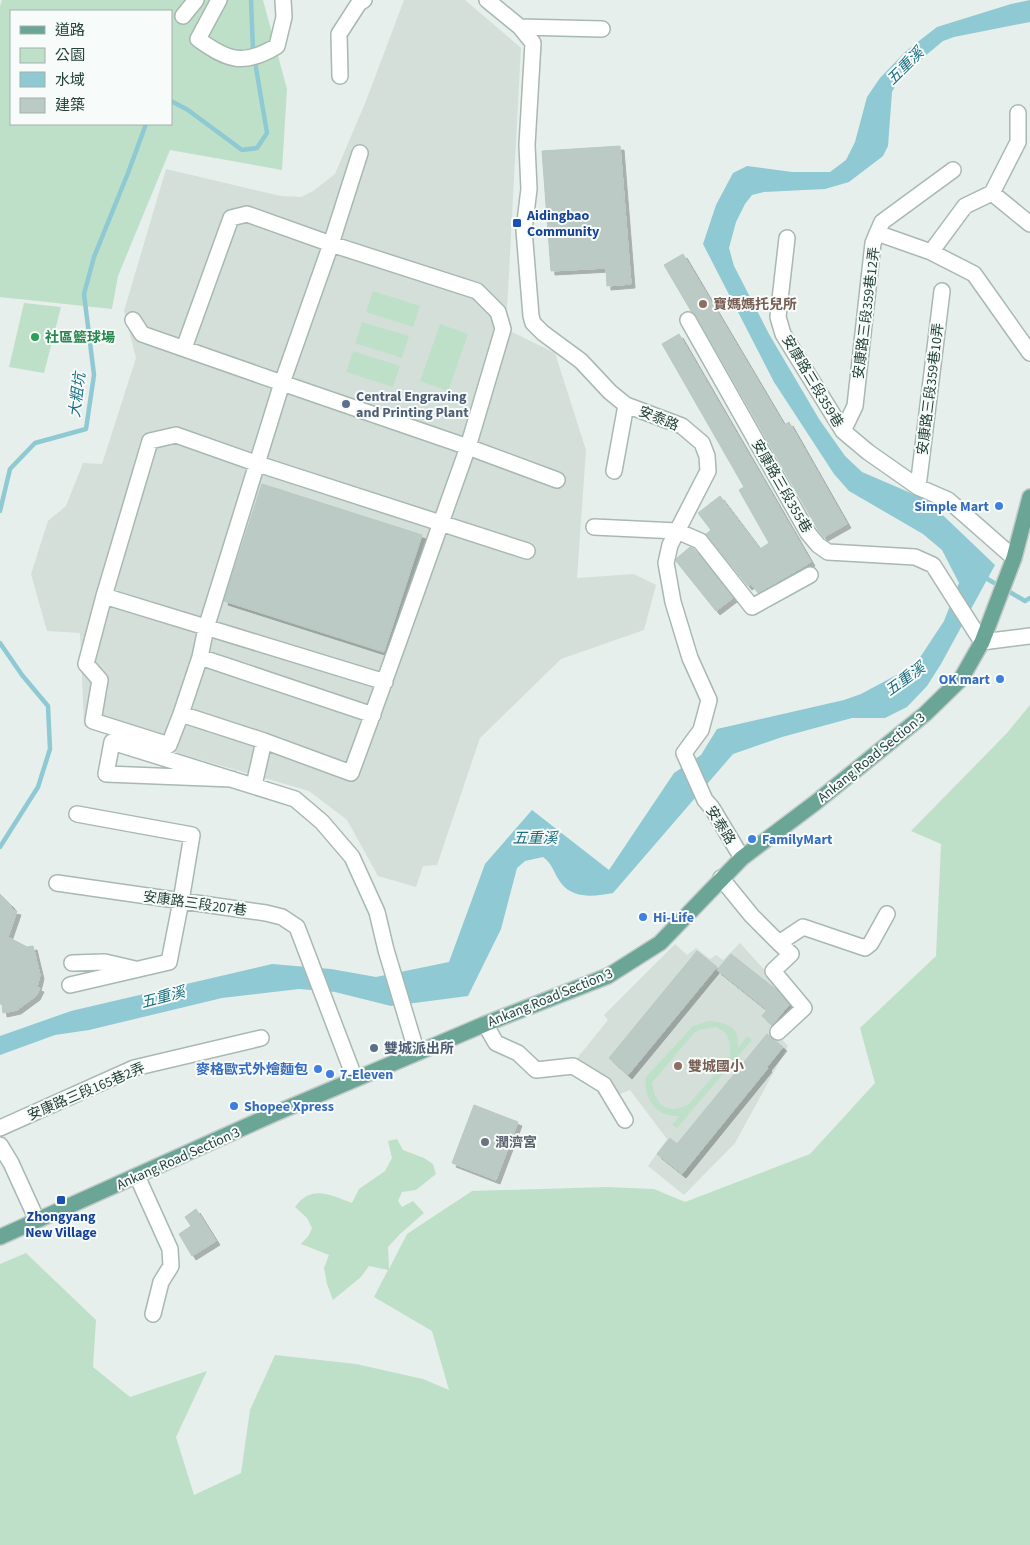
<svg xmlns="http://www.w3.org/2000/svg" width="1030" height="1545" viewBox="0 0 1030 1545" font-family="'Source Sans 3','Noto Sans TC',sans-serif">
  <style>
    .built { fill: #d4dfda }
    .green { fill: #bfe0c8; fill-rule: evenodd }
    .water { fill: #8ec9d4 }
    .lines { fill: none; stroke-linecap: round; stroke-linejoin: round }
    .stream { stroke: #8ec9d4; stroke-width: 4.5 }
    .building { fill: #bbcac4; stroke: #b8c9c2; filter: url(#shadow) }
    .minor-casing { stroke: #a8b8b2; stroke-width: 18 }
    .major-casing { stroke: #c2cac8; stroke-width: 18 }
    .minor { stroke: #fff; stroke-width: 15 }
    .major { stroke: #6aa596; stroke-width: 15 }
    .transit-dot { fill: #1a4fb4; stroke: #f7fbf9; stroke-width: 2 }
    .education-dot { fill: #8d6e63; stroke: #f7fbf9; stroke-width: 2 }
    .leisure-dot { fill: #2e9e5b; stroke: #f7fbf9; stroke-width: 2 }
    .service-dot { fill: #5c6f8a; stroke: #f7fbf9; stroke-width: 2 }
    .shop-dot { fill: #3f7fe0; stroke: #f7fbf9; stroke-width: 2 }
    .worship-dot { fill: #6b7280; stroke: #f7fbf9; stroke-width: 2 }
    .labels { text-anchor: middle; stroke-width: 4; stroke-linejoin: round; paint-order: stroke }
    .transit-label { font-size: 14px; font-weight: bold; fill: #164399; stroke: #f7fbf9; text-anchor: start }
    .education-label { font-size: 14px; font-weight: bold; fill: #785e54; stroke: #f7fbf9; text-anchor: start }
    .street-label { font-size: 14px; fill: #24423a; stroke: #f7fbf9 }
    .leisure-label { font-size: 14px; font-weight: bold; fill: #27864d; stroke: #f7fbf9; text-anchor: start }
    .service-label { font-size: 14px; font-weight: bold; fill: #4e5e75; stroke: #f7fbf9; text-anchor: start }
    .shop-label { font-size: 14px; font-weight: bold; fill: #366cbe; stroke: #f7fbf9; text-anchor: start }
    .worship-label { font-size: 14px; font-weight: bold; fill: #5b616d; stroke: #f7fbf9; text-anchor: start }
    .water-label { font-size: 15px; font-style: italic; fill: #1c6f80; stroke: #f7fbf9 }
  </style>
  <defs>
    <filter id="shadow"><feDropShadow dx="4" dy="4" stdDeviation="0" flood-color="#0004"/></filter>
  </defs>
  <rect width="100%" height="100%" fill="#e6efeb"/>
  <path class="built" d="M404,0H465L521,48L506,329L555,353L586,450L577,578L634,574L656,585L644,630L561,659L480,738L437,865L423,866L416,887L378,876L347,820L309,791L84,726L80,633L47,631L31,574L48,521L66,506L83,463L102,464L136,358L124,311L166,169L281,196L301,197L313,191L335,174L366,101Z
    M740,943L796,1005L773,1029L788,1046L735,1143L684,1195L648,1166L667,1139L630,1090L616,1096L574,1062L608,1020L604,1015L675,944L687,955L696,948L710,959L716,955L723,960Z"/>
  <path class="green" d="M2,0H263L287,89L282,170L170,150L118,276L112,309L0,297V6ZM11,11H171V124H11Z
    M373,291L420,306L413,327L366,312Z
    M24,303L61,307L44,373L9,367Z
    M362,322L409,336L402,358L355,343Z
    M440,324L468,334L448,391L420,381Z
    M353,351L400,366L393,387L346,372Z
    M1030,705V1545H0V1264L26,1253L96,1320L93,1367L130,1397L207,1371L176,1437L194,1495L241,1473L250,1410L275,1355L356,1364L423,1379L449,1390L432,1331L374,1297L388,1270L369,1266L361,1277L333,1300L327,1284L324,1268L329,1255L301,1244L309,1235L312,1228L307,1218L295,1207C311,1184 331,1195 352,1203L359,1189L385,1171L392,1158L388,1141L397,1139L403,1150L424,1158L433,1164L436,1174L416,1190L402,1192L398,1201L402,1207L413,1201L424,1213L400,1234L388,1247L389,1269L407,1234L472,1191L606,1187L654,1189L685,1202L810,1154L875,1083L860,1028L936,956L941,844L911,831L1007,733Z
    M708,1021C719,1021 733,1024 737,1035C738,1038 738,1044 738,1048L747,1036L752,1040L677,1128L672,1125L679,1116C656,1117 643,1099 646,1077L693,1026ZM715,1027C730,1032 730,1041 730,1056L689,1104C667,1116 655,1104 652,1083L694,1033L699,1030Z"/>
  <path class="water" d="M1030,0V22L954,37L943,41L901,76L892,92L888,146L883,156L849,182L825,189L764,192L752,195L745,204L736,222L729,248L734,266L769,334L819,419L845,456L862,472L927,500L995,565L941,664L927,686L907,707L885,718H852L782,737L733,754L613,893C596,896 574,900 561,883C554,874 553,864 543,857L525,861L517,868L501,929L468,996L391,1006L335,992L299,989L222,998L89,1030L55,1035L0,1055V1036L71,1011L272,964L331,969L376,977L449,962L485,864L532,810L609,870L674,773L701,755L717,729L844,700L861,694L915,665L944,621L959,583L942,550L923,534L849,491L834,474L774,382L703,244L716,205L733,173L747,166L792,172H830L846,160L855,142L867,97L880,78L906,51L937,27L1011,4Z"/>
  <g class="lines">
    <path class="stream" d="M171,101L188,110L242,150L257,148L267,133L253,50L251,0
      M0,511L10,469L35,443L86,429L94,375L84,294L94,257L128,173L146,124
      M984,577L1025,601L1030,598
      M0,643L22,675L48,706L50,749L38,787L0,847"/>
  </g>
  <path class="building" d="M620,146L631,284L607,286L606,268L551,271L542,151Z
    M683,254L784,425L789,422L847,524L824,537L818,530L696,315L691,311L664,265Z
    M679,334L811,562L758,593L751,584L748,586L706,534L711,530L698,513L720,496L760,549L769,543L739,490L744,487L662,344Z
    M262,484L422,535L384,652L224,601Z
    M690,547L694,549L733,598L716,611L676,561L677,558Z
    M0,894L11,905L12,910L17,911L8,937L27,947L33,946L40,975L37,987L40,988L36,996L17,1010L3,1013L2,1004H0Z
    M697,951L717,967L628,1075L609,1058Z
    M731,954L778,991L789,1005L772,1025L762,1016L767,1010L717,970Z
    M767,1034L783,1047L767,1067L768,1068L682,1174L657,1154L670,1138L677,1144Z
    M474,1105L518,1122L496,1180L452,1163Z
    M196,1209L216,1241L192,1256L179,1234L191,1226L185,1217Z"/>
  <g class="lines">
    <defs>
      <path id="minor" d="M219,0L198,39C228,61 244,66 277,46L284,17L283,0
        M487,0L520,27L533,43L527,145L529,189L524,230L531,316L533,323L543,333L581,361L610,392L626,405L682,426L702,443L707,456L708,471L670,545L666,563L673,602L690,658L709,700L701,730L684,753L705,800L712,808L742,858
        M183,16L196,0
        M520,27L602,29
        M340,76L339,34L359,3L364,0
        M992,193L1030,224
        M877,233L931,252L974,274L1030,353
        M787,238L778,317L783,334L843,431L868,452L918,487L948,500L1014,558
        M931,252L965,206L992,193L1018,142V113
        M133,320L142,334L282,383L331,244L360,153
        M688,320L808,533L818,545L828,552L915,557L933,565L982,642L1030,636
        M184,348L231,218L247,214L331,244L477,291L498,312L503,329L468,447L557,480
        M843,431L855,406L873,243L882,222L953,170
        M614,471L626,405
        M918,487L942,291
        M594,527L677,531L700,541L752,607L810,575
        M104,596L385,682
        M200,657L373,715
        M181,714L264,741L351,773C391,665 429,556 468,447L282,383L206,628L200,657L181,714L169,745L93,721L100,680L86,664L104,596L150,441L176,435L258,464L527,551
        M232,779L106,774L112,742L295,799L322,822L352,857L377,912L386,950L417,1053
        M254,785L264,741
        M721,878L752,916L779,943L803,927L865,948L871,943L887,914
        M57,883L266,913L282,917L297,927L355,1079
        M72,963L105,962L135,969
        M70,985L169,962L181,901L192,835L77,814
        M485,1024L496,1043L518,1053L536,1070L573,1066L604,1085L625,1120
        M778,1032L804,1008L773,971L791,954L779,943
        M0,1128L134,1068L261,1038
        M0,1145L11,1163L37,1220
        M137,1176L170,1249L171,1266L161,1282L153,1314"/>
      <path id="major" d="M0,1237L276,1113L485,1024L608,976L660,943L742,858L815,803L925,714L961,679L982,642L1014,558L1030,497"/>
    </defs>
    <use href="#minor" class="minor-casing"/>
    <use href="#major" class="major-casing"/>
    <use href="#minor" class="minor"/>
    <use href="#major" class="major"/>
  </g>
  <g class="transit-dot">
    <rect x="512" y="218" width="10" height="10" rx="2.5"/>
    <rect x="56" y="1195" width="10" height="10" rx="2.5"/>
  </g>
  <g class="education-dot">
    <circle cx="703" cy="304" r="5"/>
    <circle cx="678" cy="1066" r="5"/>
  </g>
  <circle class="leisure-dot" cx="35" cy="337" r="5"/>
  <g class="service-dot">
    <circle cx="346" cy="404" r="5"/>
    <circle cx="374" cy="1048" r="5"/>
  </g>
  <g class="shop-dot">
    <circle cx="999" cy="506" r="5"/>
    <circle cx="1000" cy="679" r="5"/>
    <circle cx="752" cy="839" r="5"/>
    <circle cx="643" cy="917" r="5"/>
    <circle cx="318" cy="1069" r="5"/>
    <circle cx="330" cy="1074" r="5"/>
    <circle cx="234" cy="1106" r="5"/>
  </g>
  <circle class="worship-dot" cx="485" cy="1142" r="5"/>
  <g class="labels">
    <g class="transit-label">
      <text x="527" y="220">Aidingbao<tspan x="527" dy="16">Community</tspan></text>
      <text x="61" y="1221" text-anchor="middle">Zhongyang<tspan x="61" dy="16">New Village</tspan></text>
    </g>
    <g class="education-label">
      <text x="713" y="309">寶媽媽托兒所</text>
      <text x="688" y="1071">雙城國小</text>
    </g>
    <g class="street-label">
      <text transform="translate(866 313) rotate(-83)" y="5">安康路三段359巷12弄</text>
      <text transform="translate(813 381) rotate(59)" y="5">安康路三段359巷</text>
      <text transform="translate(930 389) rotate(-83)" y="5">安康路三段359巷10弄</text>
      <text transform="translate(659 418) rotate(22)" y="5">安泰路</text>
      <text transform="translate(782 486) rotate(60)" y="5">安康路三段355巷</text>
      <text transform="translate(871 757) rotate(-39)" y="5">Ankang Road Section 3</text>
      <text transform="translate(721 825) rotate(58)" y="5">安泰路</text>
      <text transform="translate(195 903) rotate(8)" y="5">安康路三段207巷</text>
      <text transform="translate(550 997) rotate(-22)" y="5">Ankang Road Section 3</text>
      <text transform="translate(86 1091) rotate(-23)" y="5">安康路三段165巷2弄</text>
      <text transform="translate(178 1158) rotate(-24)" y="5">Ankang Road Section 3</text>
    </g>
    <g class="leisure-label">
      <text x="45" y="342">社區籃球場</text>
    </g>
    <g class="service-label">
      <text x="356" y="401">Central Engraving<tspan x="356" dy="16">and Printing Plant</tspan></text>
      <text x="384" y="1053">雙城派出所</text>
    </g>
    <g class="shop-label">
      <text x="989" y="511" text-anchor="end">Simple Mart</text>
      <text x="990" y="684" text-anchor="end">OK mart</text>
      <text x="762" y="844">FamilyMart</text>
      <text x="653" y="922">Hi-Life</text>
      <text x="308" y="1074" text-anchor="end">麥格歐式外燴麵包</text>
      <text x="340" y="1079">7-Eleven</text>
      <text x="244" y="1111">Shopee Xpress</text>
    </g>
    <g class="worship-label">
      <text x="495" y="1147">潤濟宮</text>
    </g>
    <g class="water-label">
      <text transform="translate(905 66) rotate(-45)" y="5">五重溪</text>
      <text transform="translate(77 395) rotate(-83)" y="5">大粗坑</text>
      <text transform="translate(905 679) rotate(-36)" y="5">五重溪</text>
      <text x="535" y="843">五重溪</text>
      <text transform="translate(163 997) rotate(-15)" y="5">五重溪</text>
    </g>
  </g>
  <rect x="10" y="10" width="162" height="115" fill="#f7fbf9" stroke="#a3b1ad"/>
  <rect x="20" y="26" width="25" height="8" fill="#6aa596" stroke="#a3b1ad"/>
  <text x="55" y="35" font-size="15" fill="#24423a">道路</text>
  <rect x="20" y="48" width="25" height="15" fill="#bfe0c8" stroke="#a3b1ad"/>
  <text x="55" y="60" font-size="15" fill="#24423a">公園</text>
  <rect x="20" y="72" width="25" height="15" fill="#8ec9d4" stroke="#a3b1ad"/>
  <text x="55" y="85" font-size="15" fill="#24423a">水域</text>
  <rect x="20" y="98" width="25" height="15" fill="#bbcac4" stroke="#a3b1ad"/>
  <text x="55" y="110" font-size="15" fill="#24423a">建築</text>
</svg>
